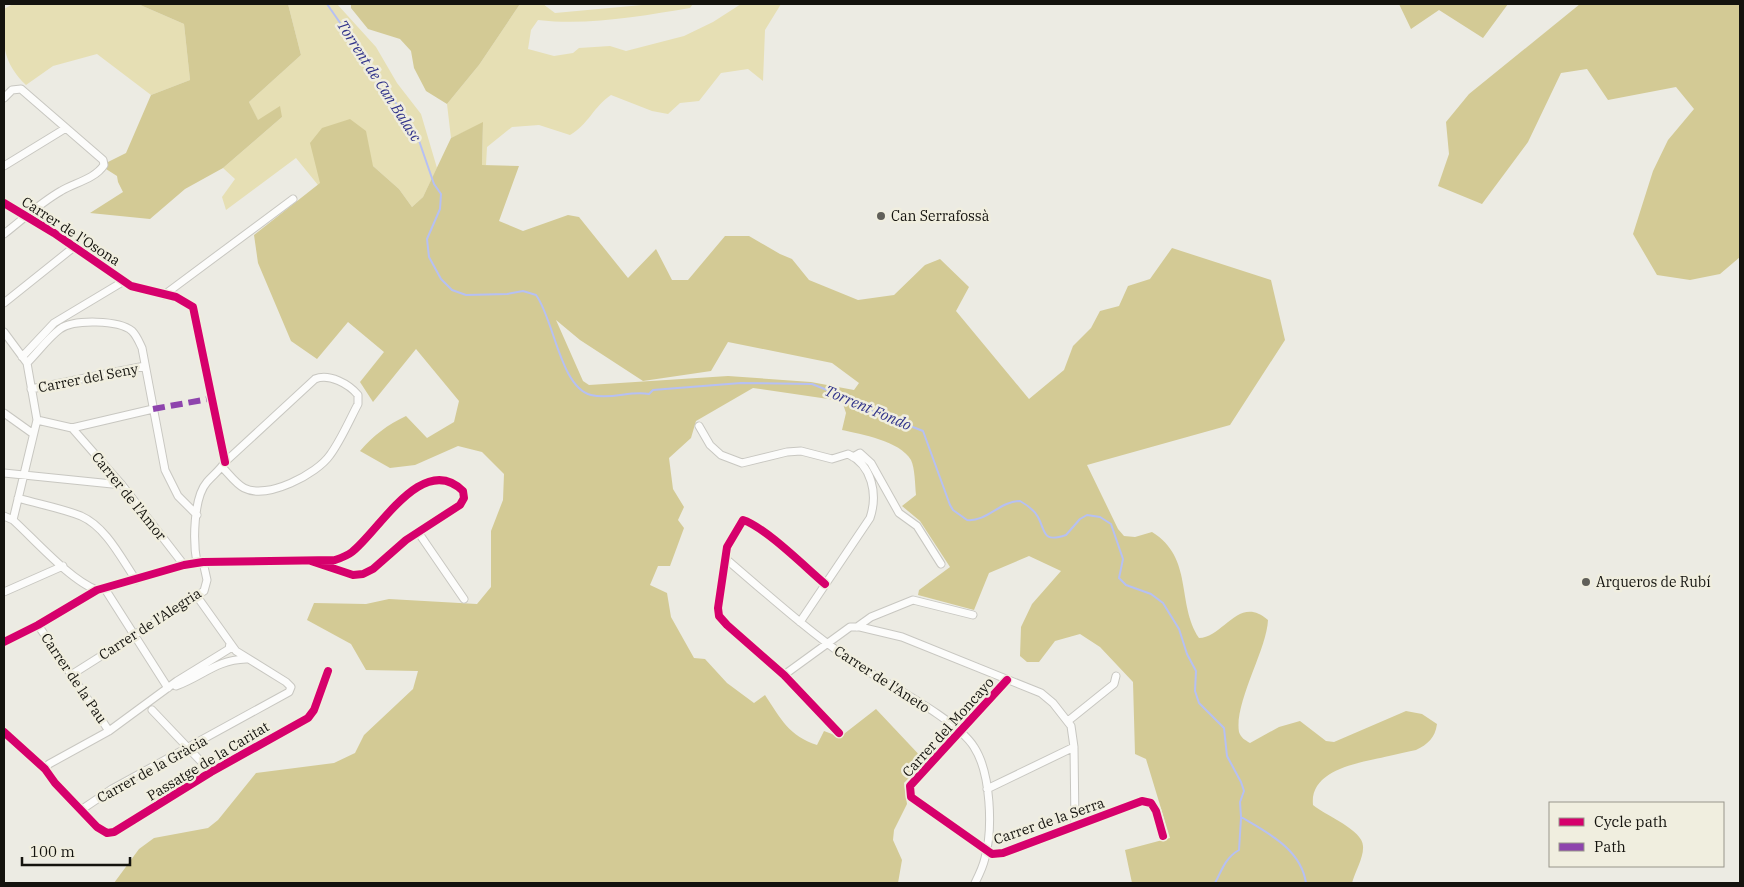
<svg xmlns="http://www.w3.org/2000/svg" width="1744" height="887" viewBox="0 0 1744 887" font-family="'IBM Plex Serif',serif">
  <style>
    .green { fill: #e6dfb4 }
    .forest { fill: #d3ca95; fill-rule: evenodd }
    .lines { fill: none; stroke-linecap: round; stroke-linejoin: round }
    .stream { stroke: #b6c0f3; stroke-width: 2 }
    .minor-casing { stroke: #c8c7c1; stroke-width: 9 }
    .minor { stroke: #fcfcfb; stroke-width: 7 }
    .quiet { stroke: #8e44ad; stroke-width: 6; stroke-dasharray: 12 6; stroke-linecap: butt }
    .cycleway-casing { stroke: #f0eedf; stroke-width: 11 }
    .cycleway { stroke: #d6006c; stroke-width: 8 }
    .poi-dot { fill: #605f59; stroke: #f0eedf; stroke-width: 2 }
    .labels { text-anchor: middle; stroke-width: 5; stroke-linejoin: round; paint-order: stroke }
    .poi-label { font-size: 14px; fill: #14130e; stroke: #f0eedf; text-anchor: start }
    .street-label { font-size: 14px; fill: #14130e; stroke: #f0eedf }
    .water-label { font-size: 15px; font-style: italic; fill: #30338a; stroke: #f0eedf }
  </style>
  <rect width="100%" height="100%" fill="#ecebe3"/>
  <path class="green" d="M13,4H138L184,24L190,80L151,95L97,54L53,66L26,85C0,59 4,43 4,9Z
    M288,4H337L376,47L397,83L421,114L437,168L423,197L412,207L399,189L373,166L318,185L296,158L226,210L222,197L235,179L223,168L282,117L258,121L249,102L301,55Z
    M520,4H543L555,13L653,4H693L690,8C641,16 588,26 538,20L531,30L528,49L554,56L573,53L579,48L610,46L626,51L684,36L713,22L741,4H781L765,30L763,81L748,69L721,73L699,101L680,103L668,114L652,111L611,95C594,106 588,125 570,135L539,125L512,127L487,147L486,165H482L483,123L451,138L447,104L479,65Z"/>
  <path class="forest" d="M138,4H288L301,55L249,102L258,120L280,106L282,117L223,168L185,189L150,219L90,213L123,192L118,182L117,176L106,169L108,162L126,153L151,95L190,80L184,24Z
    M351,4H520L479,65L447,104L426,91L414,68L411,51L400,39L368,29L351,8Z
    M1399,4H1508L1483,38L1439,10L1411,29Z
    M1580,4H1740V257L1720,274L1690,280L1657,275L1633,234L1653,171L1668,140L1694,109L1676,87L1608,100L1587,69L1561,73L1528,142L1482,204L1438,186L1449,154L1446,122L1469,94Z
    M350,119L366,131L373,166L399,189L412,207L423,197L451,138L483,122L482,165L519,166L499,221L523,231L568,215L579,217L628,278L656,249L672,280H688L725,236H749L780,254L792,259L809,280L858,300L894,295L925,265L940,259L969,287L956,311L1029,399L1064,370L1073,346L1091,328L1100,311L1119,306L1128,286L1150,279L1172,248L1271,280L1285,340L1230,425L1087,465L1118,529L1124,536L1135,537L1152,532C1194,558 1176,603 1199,638C1224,637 1239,594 1268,620C1267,649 1234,703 1239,732C1241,738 1245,740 1250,743L1279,727L1300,721L1326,741L1334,742L1406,711L1422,714L1437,724C1435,738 1428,744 1416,750C1406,752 1398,754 1389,756C1364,762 1309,768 1313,805C1325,815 1363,830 1363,846C1364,857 1355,872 1352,883H1132L1125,850L1170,838L1146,759L1135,754L1133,682L1100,647L1080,634L1055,641L1039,662H1027L1020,656L1021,627L1032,604L1061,571L1029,556L989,573L974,610L918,595L919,590L950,567L920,521L902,506L916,495C915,485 915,468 911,460C900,441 861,434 842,430L846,413L842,401L753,388L696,421L691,438L669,458L673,489L684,507L678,520L684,528L670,566H658L650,585L667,593L671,617L694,658L705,659L727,683L754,703L765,695C781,719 789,736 817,745L824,731L840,737L876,709L925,761L904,783L907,804L894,830L893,840L902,860L898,883H114L139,849L154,838L208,828L218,820L256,773L334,763L355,753L364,735L413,689L418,671L366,670L351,644L307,620L314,603L366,604L389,599L477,604L491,587V531L503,500L504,474L482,452L458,446L415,465L390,468L360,451C374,435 387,425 406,416L427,438L454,422L459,401L416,349L373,402L360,382L384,352L348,322L317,359L291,341L258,263L254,235L320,183L310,143L322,128ZM556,320L580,340L643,381L711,371L728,342L832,363L859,383L854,390L811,382L728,376L589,385L583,381Z"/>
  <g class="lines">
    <path class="stream" d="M327,4L416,132L434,184L441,194L440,209L427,239L429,257L441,279L452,290L466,295L507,294L523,291L536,295C554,319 560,387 591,395C612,400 631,390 649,394L653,390L665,389L741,383L812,384L837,394L859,406L923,431L950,505L953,510L967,520C987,522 1000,501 1020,501C1027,505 1035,511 1038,517C1046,532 1042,543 1066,535L1080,519L1087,515L1100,517L1111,524L1123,559L1119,578L1126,585L1151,594L1163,603L1179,629L1187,654L1196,671L1195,691L1199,703L1224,728L1227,756L1241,782L1244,791L1240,802L1241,817C1268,833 1301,849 1306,883
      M1215,883C1222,870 1225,858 1239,850L1241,818"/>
    <defs>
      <path id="minor" d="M4,98L12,90L21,89L103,160L104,165C95,179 74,183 61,191C40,203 22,220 4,234
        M4,166L66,128
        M4,203L54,233L131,286L176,297L193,307L225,462
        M164,295L293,199
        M4,303L74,247
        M4,332L27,363L37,420L13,520
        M22,357L54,323L124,281
        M27,363C38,352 48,338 60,329C74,319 119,320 132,331C137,336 139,342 142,348L165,470L178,496L197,515
        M31,389L145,366
        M4,413L32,433
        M37,420L72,428L153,409
        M699,426L710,445L721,455L742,463L787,452L801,451L832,459L848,454C872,465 878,494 870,518L800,622
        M72,428L122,485L184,565
        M853,457L860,453L871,463L899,513L917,526L941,564
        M4,473L122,485
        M18,498C38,504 61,508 81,516C106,527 121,558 136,580
        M4,516L13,520C34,539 71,581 97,590
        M418,532L464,599
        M726,559C767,594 808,631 853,662C883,682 957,719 974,747C991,773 993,829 985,858C983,867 979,875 975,883
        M197,563C193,543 193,498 207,482C213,475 220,470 225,462L315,379C329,373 349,384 358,395V404C349,421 341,440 330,455C317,474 267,500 244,488C236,484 229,474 222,467
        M825,584C806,568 765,527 743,520L727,547L718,608L719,616L727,625L784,675L839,733
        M105,589L168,688
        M4,592L63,566
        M38,625L109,731
        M857,627L871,617L913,600L973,615
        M4,642L38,625L97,590L184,565L203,562L335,560C341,558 347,556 352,552C379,531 423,451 463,491L464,498L460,505L406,540L373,569L363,574L353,575L311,561
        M71,675L204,591L207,580L203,562
        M784,675L850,627H860L902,637L1041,693L1053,703L1071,726L1074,747L1075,825
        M1007,680L910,786L911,797L992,854L1003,853L1142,801L1151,803L1156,811L1163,836
        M176,686C203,676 216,660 246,659
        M152,710L211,772
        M1068,721L1114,684L1116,676
        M4,732L45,769L55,783L97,827L107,833L114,832L211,772L308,718L314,710L328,671
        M45,769L49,764L109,731L177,681L229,649L230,643
        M987,789L1074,747
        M81,810L112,789L289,692L291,687L286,682L236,651L196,595"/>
    </defs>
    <use href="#minor" class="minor-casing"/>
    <use href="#minor" class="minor"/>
    <path class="quiet" d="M153,409L214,398"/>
    <defs>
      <path id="cycleway" d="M4,203L54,233L131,286L176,297L193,307L225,462
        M825,584C806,568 765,527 743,520L727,547L718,608L719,616L727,625L784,675L839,733
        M4,642L38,625L97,590L184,565L203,562L335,560C341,558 347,556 352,552C379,531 423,451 463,491L464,498L460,505L406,540L373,569L363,574L353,575L311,561
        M1007,680L910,786L911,797L992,854L1003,853L1142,801L1151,803L1156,811L1163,836
        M4,732L45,769L55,783L97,827L107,833L114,832L211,772L308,718L314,710L328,671"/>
    </defs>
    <use href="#cycleway" class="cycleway-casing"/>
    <use href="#cycleway" class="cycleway"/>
  </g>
  <g class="poi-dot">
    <circle cx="881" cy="216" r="5"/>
    <circle cx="1586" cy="582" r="5"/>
  </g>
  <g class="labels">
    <g class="poi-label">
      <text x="891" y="221">Can Serrafossà</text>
      <text x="1596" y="587">Arqueros de Rubí</text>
    </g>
    <g class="street-label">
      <text transform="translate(71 231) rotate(33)" y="5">Carrer de l'Osona</text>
      <text transform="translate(88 378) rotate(-11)" y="5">Carrer del Seny</text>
      <text transform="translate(129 496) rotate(51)" y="5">Carrer de l'Amor</text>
      <text transform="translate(150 624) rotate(-33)" y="5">Carrer de l'Alegria</text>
      <text transform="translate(74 678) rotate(56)" y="5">Carrer de la Pau</text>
      <text transform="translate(882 679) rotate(33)" y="5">Carrer de l'Aneto</text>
      <text transform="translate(948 727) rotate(-48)" y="5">Carrer del Moncayo</text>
      <text transform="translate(208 761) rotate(-31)" y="5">Passatge de la Caritat</text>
      <text transform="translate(152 769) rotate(-29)" y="5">Carrer de la Gràcia</text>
      <text transform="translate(1049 821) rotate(-19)" y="5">Carrer de la Serra</text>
    </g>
    <g class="water-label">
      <text transform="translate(379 81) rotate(57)" y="5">Torrent de Can Balasc</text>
      <text transform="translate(868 408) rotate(23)" y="5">Torrent Fondo</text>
    </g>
  </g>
  <rect width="1744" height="887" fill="none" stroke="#14130e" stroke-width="10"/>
  <rect x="1549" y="802" width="175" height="65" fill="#f0eedf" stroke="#98968b"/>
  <rect x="1559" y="818" width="25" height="8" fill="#d6006c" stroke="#98968b"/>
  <text x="1594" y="827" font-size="15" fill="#14130e">Cycle path</text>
  <rect x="1559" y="843" width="25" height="8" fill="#8e44ad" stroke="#98968b"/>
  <text x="1594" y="852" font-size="15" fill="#14130e">Path</text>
  <path d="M22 857v8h108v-8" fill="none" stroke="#14130e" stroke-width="2.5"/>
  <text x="30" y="857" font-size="15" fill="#14130e" stroke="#f0eedf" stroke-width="4" paint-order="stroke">100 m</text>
</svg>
